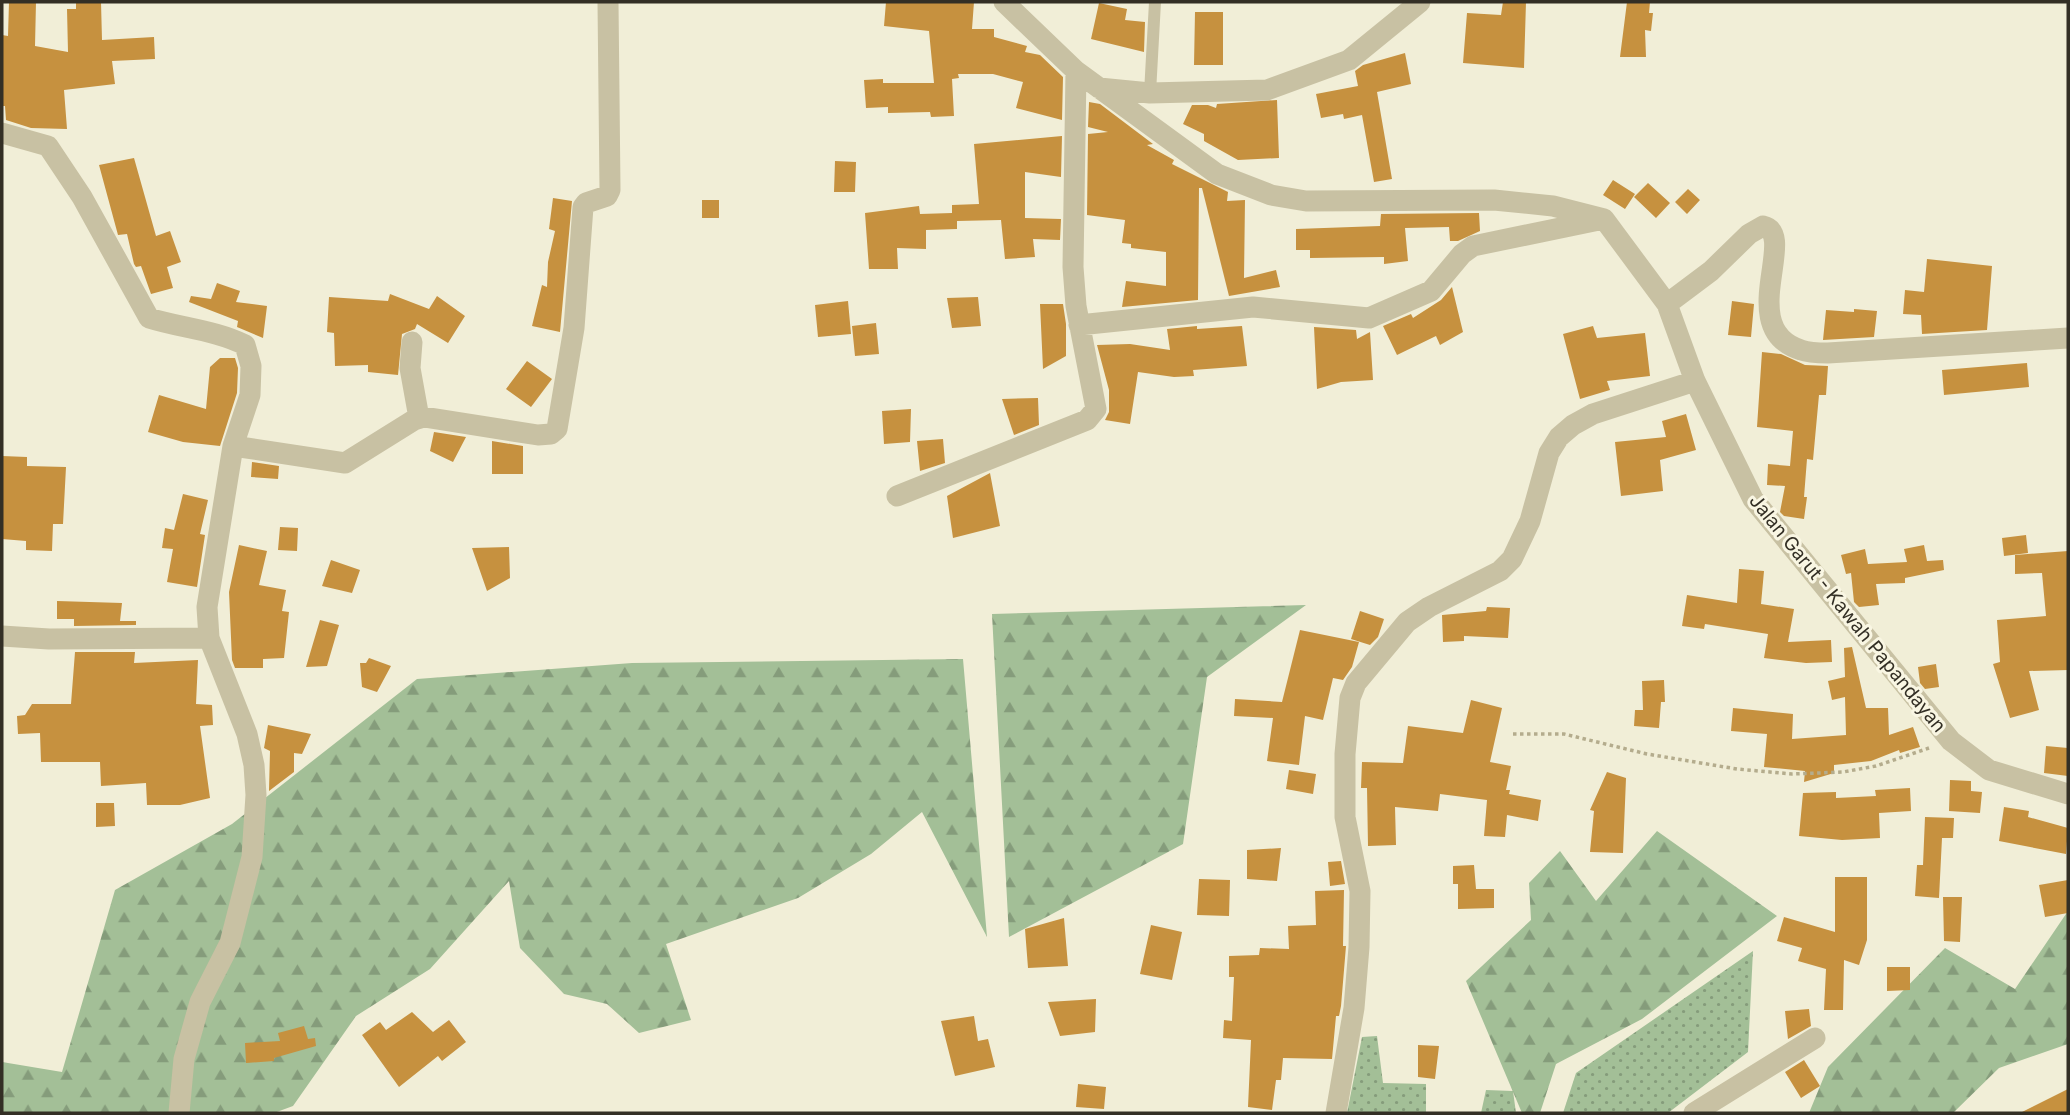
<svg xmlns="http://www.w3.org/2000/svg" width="2070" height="1115" viewBox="0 0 2070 1115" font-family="Inter,sans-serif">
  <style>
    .green { fill: url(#green-dots) }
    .forest { fill: url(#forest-firs) }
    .building { fill: #c6913f }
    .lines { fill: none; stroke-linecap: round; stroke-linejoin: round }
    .path { stroke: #b4ac8d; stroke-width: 3.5; stroke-dasharray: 3.5 3.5; stroke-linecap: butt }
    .lane { stroke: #c8c1a3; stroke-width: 12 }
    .street { stroke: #c8c1a3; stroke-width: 21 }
    .labels { text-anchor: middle; stroke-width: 6; stroke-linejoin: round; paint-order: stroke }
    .street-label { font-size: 19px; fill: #332f25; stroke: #f9f6e3 }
  </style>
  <defs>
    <pattern id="green-dots" width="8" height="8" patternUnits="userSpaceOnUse" patternTransform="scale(1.75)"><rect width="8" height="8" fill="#a3bf97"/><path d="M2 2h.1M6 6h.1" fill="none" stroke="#859c7b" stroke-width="1.8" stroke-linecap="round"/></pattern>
    <pattern id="forest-firs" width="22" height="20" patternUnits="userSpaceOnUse" patternTransform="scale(1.75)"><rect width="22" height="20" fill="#a3bf97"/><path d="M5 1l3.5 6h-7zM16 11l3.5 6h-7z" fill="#859c7b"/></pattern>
  </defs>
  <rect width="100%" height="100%" fill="#f1eed7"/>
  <path class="green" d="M1753,951L1748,1052L1668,1113H1563L1576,1073Z
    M1377,1036L1383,1083L1426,1084V1113H1347L1362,1037Z
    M1486,1090L1513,1091L1516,1113H1481Z"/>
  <path class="forest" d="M1306,605L1207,677L1183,844L1009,937L992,614Z
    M963,659L987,937L922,812L871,854L798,898L666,944L691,1020L639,1033L607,1004L564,994L520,948L509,881L430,969L356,1016L293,1106L274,1113H2V1062L62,1072L115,890L232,824L417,679L632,663Z
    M1657,831L1777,916L1642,1019L1556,1064L1540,1113H1522L1466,981L1531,920L1529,883L1560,851L1596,901Z
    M2068,911V1044L1999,1068L1953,1113H1809L1828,1067L1945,948L2015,989Z"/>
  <path class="building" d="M9,2H36L35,46L68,52L67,9H76V2H101L102,40L154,37L155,59L112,61L115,84L64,90L67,129L31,128L6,120L5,106H2V35L8,36Z
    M886,2H974L972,29H994V37L1027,46L1025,52L1040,55L1063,77L1062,120L1016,108L1023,82L993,74H958L959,78L952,79L954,116L931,117L930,112L888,113V107L866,108L864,80L883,79V83H934L929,31L884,26Z
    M1503,2H1526L1524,68L1463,63L1467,13L1501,15Z
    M1627,2H1650L1649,13H1653L1651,31L1645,30L1646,57H1620Z
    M1099,3L1127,9L1125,20L1145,22L1144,52L1091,39Z
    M1195,12H1223V65H1194Z
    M1405,53L1411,84L1377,92L1392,179L1374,182L1362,115L1344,119L1343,114L1321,118L1316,94L1358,86L1355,71L1363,65Z
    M1277,100L1279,158L1238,160L1204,141V134L1183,124L1192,105H1208L1216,108L1217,104Z
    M1089,102L1100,104L1153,144L1147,145L1174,160L1172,164L1228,192L1227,201L1245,200L1244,278L1276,270L1280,287L1229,296L1202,188H1199L1198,300L1122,307L1126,281L1166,286V252L1131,248V244L1122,243L1125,220L1087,215L1088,134L1108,132L1088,127Z
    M1062,136L1061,177L1025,172V218L1061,219L1060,240L1033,239L1035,257L1005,259L1001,220L957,221V229L926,230V249L897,248L898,269H869L865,213L919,206L920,214L952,213V205L979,204L974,144Z
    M134,158L156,236L170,231L181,262L167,267L173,288L151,294L141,266L136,267L134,264L127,234L118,235L99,165Z
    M835,161L856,162L855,192H834Z
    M1613,180L1635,194L1625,209L1603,195Z
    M1648,183L1670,203L1656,218L1634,197Z
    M1688,189L1700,200L1687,214L1675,202Z
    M553,198L572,201L560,332L532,326L542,285L547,287L548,262L555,231L549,229Z
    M702,200H719V218H702Z
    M1479,213L1480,231L1458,241H1450L1449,227L1405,228L1408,261L1384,264V257L1310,258V250H1296V229L1380,226L1381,214Z
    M1927,259L1992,266L1987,330L1922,334L1921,315L1903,314L1905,290L1924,292Z
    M217,283L240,291L236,302L267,306L263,338L237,327L238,321L189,302L191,296L211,299Z
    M1452,287L1463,332L1440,345L1436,336L1397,355L1383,326L1411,314L1413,318L1441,300Z
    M390,294L429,309L437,296L465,316L448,343L417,324L415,329L402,334L398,375L368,372V365L335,366L334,333L327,332L329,297L388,301Z
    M978,297L981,326L952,328L947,298Z
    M848,301L851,334L818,337L815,305Z
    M1732,301L1754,304L1751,337L1728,335Z
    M1040,304H1063L1066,324V356L1043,369Z
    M1854,309L1877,311L1874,337L1823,340L1826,310L1854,312Z
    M876,323L879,354L855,356L852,326Z
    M1197,326V329L1242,326L1247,366L1193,370L1194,376L1174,377L1138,372L1130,424L1105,420L1109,412V390L1097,345L1130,344L1170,350L1167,329Z
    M1593,326L1597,338L1645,333L1650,376L1607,381L1610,390L1580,399L1563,334Z
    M1314,327L1356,330L1357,339L1370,332L1373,380L1341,382L1317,389Z
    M1762,352L1781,354L1805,365L1828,366L1826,395H1819L1813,460L1807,459L1804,497H1807L1804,519L1784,516L1780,512L1785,486L1767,485L1768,464L1790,466L1793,431L1757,427Z
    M220,358H235L238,368L237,393L220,446L183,442L148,432L159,395L206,409L210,367Z
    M527,361L552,379L531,407L506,389Z
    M2027,363L2029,387L1944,395L1942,370Z
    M1038,398L1039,425L1014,435L1002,399Z
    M911,409L910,442L884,444L882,411Z
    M1686,414L1696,450L1660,460L1663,491L1621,496L1615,442L1666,437L1662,421Z
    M434,432L466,437L453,462L430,451Z
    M943,439L945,463L920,471L917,441Z
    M492,441L523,446V474H492Z
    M2,456L27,457V466L66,467L63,524H53L52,551L26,550V541L2,539Z
    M252,462L279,466L278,479L251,477Z
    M990,473L1000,526L953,538L947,496Z
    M183,494L208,500L200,534L205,535L197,587L167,582L173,549L162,548L165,528L174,530Z
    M280,527L298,528L297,551L278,550Z
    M2026,535L2028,553L2004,556L2002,538Z
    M239,545L267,551L259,585L286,590L282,611L289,612L284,658L263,659V668H235L232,660L229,592Z
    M1924,545L1927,561L1943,560L1944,570L1905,578V583L1876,584L1879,605L1859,607L1854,602L1851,573L1846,574L1841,555L1865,549L1868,564L1907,562L1904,549Z
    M509,547L510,578L487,591L472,548Z
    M2068,551V670L2029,671L2039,710L2010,718L1993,664L2000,662L1997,620L2046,616L2042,573L2015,574V555Z
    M331,560L360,570L352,593L322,586Z
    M1739,569L1764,571L1761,604L1794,609L1788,642L1831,640L1832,662L1806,663L1764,658L1768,634L1705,624L1704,629L1682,626L1687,595L1737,603Z
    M57,601L122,603L120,621H136V625L74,626V619H57Z
    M1487,607L1510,608L1508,638L1464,636V641L1443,642L1442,615L1486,611Z
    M1360,611L1384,619L1378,637L1370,645L1351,639Z
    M320,620L339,625L327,666L306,667Z
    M1300,630L1359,642L1352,667L1343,680L1333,678L1323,720L1305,716L1299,765L1267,761L1273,718L1234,716L1235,699L1282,702Z
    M1852,647L1866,708H1888L1889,735L1913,727L1920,747L1900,753L1899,750L1871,761L1834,765V773L1804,782L1805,771L1764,767L1767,734L1731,731L1733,708L1793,714L1792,739L1846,735L1845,697L1832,700L1828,681L1845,677L1844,648Z
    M75,652H135L134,663L198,660L196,704L212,705L213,725L200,726L210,798L180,805H147L146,783L101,786L100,762H41L40,733L18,734L17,716L25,715L32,704H71Z
    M369,658L391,666L377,692L362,687L360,663H366Z
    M1936,664L1939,687L1925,689L1920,683L1918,667Z
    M1664,680L1665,702H1661L1659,728L1634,726L1635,710H1643L1642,681Z
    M1471,700L1502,708L1490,762L1511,766L1506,790H1510L1509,794L1541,800L1538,821L1507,815L1505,837L1484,836L1487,800L1440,794L1438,811L1395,807L1396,845L1368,846L1367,788H1361L1362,762L1403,763L1408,726L1463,733Z
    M268,725L311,734L302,754L294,753V772L269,791L270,751L264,748Z
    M2046,746L2068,748V776L2044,773Z
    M1289,770L1316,774L1313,794L1286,789Z
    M1607,772L1626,778L1623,853L1590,852L1594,811L1590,810Z
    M1950,780L1971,781V791L1982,792L1980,813L1949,811Z
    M1910,788L1911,811L1879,813L1880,838L1842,840L1799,836L1803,793L1836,792V798L1876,796L1875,790Z
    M96,803H114L115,826L96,827Z
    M2004,807L2029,811L2028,817L2068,828L2066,854L1999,841Z
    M1925,817L1954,818L1953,838H1942L1939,898L1915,896L1917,865H1923Z
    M1281,848L1277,881L1247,879V850Z
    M1341,861L1345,884L1330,886L1328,862Z
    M1474,865L1476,889H1494V908L1458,909V884H1453V866Z
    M1835,877H1867V940L1859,965L1844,960L1843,1010H1824L1826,969L1798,961L1802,948L1777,941L1784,917L1835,932Z
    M1199,879L1230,880L1229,916L1197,915Z
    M2068,880V913L2045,917L2039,885Z
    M1344,890L1343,946H1346L1341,1006L1339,1016H1336L1332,1059L1283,1058L1281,1080H1276L1272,1110L1248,1107L1251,1040L1223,1038L1224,1020L1232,1021L1234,977H1229V956L1259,955L1260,948L1289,949L1288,926L1316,925L1315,891Z
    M1943,897H1962L1960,942L1944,941Z
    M1064,918L1068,966L1028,968L1025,929Z
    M1151,925L1182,932L1172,980L1140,974Z
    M1887,967H1910V990L1887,991Z
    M1096,999L1095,1032L1060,1036L1048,1002Z
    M1809,1009L1811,1026L1788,1039L1785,1011Z
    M412,1012L433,1032L449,1020L466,1042L442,1061L438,1056L399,1087L362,1035L380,1022L386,1030Z
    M974,1016L978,1041L988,1039L995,1067L955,1076L941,1021Z
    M304,1026L308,1039L315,1038L316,1046L274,1058V1061L246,1063L245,1043L280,1041L278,1033Z
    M1418,1045L1439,1046L1435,1079L1418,1077Z
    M1804,1060L1820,1086L1801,1098L1785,1072Z
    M1078,1084L1106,1087L1104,1109L1076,1107Z
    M2068,1089V1113H2020Z"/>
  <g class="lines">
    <path class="path" d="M1513,734H1564L1647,754L1737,769L1792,774L1843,772L1876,766L1929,748"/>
    <path class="lane" d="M1150,93L1155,2"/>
    <path class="street" d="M1004,2L1076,71L1217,174L1271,195L1306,201L1494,200L1553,206L1604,219L1667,304L1695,381L1753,499L1951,741L1989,770L2068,794
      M1099,88L1150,93L1267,90L1349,60L1420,2
      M2,133L48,146L82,197L149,318C181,328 215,330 245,345L251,366L250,395L233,446L207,607L209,638L247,734L254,765L256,795L252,857L230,943L200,1002L184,1059L179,1113
      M1667,304L1711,271L1749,234L1763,226C1799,234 1734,329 1801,350C1809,353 1820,353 1828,353L2068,338
      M1079,325L1253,307L1369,318L1431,291L1462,254L1473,246L1599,220
      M412,342L410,368L419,418
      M233,446L345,463L414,420L424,417L538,435L551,434L557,429L574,328L583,207L586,203L607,196L610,190L608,2
      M897,496L1087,420L1096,409L1076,306L1073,267L1076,71
      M2,636L49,639L209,638
      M1336,1113L1354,1008L1359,947L1360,891L1345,817V754L1350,698L1356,683L1407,622L1429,607L1500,571L1512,559L1530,521L1549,453L1559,437L1573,425L1593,414L1695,381
      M1694,1113L1815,1038"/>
  </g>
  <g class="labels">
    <g class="street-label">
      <text transform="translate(1848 613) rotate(51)" y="7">Jalan Garut - Kawah Papandayan</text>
    </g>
  </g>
  <rect width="2070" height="1115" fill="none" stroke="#332f25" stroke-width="7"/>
</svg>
